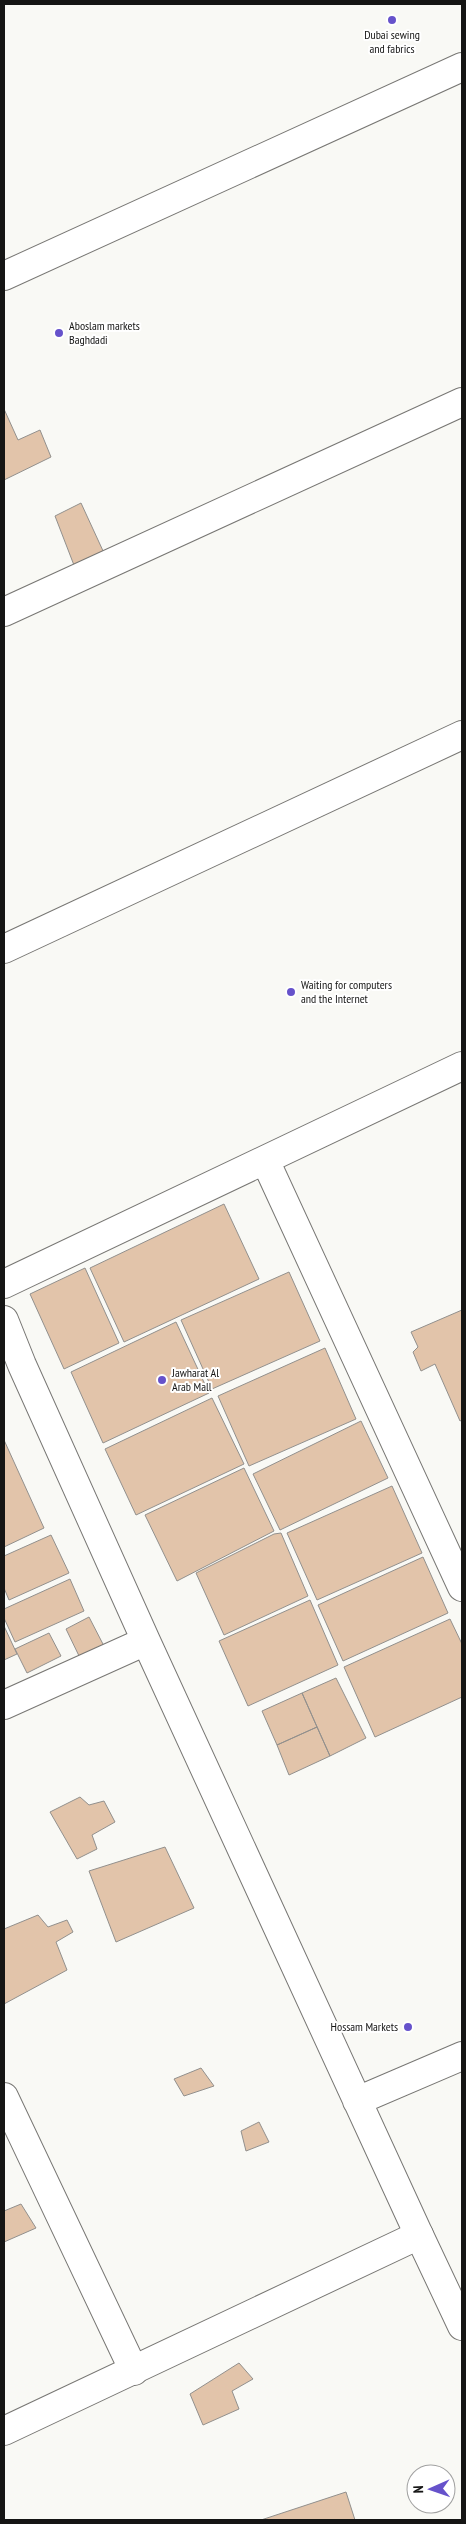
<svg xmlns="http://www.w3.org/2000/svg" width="466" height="2524" viewBox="0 0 466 2524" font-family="'PT Sans Narrow',sans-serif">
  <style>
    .building { fill: #e2c4aa; stroke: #92908d }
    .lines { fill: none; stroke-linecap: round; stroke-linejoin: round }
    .minor-casing { stroke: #787774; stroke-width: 30 }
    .secondary-casing { stroke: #787774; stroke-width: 30 }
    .minor { stroke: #fff; stroke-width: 28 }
    .secondary { stroke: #fff; stroke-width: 28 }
    .poi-dot { fill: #6652cb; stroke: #fff; stroke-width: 2 }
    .labels { text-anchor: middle; stroke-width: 4; stroke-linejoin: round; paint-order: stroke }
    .poi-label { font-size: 12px; fill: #151514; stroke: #fff; text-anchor: start }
  </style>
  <rect width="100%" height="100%" fill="#f9f9f5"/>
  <path class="building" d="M4,409L18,440L40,430L51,457L4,480Z
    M81,503L104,553L77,573L55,516Z
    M224,1204L259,1279L124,1342L90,1268Z
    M85,1268L119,1343L64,1369L30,1294Z
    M289,1272L320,1341L212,1389L181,1320Z
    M462,1310V1420L460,1421L435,1364L421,1371L413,1352L418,1347L411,1332Z
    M176,1322L209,1393L103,1443L71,1372Z
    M325,1348L356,1419L249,1466L218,1396Z
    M212,1398L244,1464L136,1515L105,1449Z
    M361,1421L388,1478L280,1530L253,1474Z
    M4,1440L44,1528L4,1547Z
    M244,1468L274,1531L177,1581L145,1515Z
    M392,1486L422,1553L317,1600L287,1533Z
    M281,1533L308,1596L224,1635L196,1573L274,1534Z
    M51,1535L69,1573L9,1600L4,1588V1556Z
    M423,1557L448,1613L343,1661L318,1605Z
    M70,1579L84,1611L15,1642L4,1618V1609Z
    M310,1600L338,1665L248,1706L219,1641Z
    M89,1617L105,1648L81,1660L66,1629Z
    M450,1619L462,1644V1697L375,1737L344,1667Z
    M4,1626L17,1654L4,1660Z
    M49,1633L61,1656L27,1673L15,1649Z
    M336,1678L366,1738L330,1756L302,1693Z
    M302,1693L317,1727L277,1745L262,1711Z
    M317,1727L330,1756L289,1775L277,1745Z
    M80,1797L89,1805L104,1801L115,1822L92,1835L97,1849L77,1859L50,1812Z
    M165,1847L194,1908L116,1942L89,1871Z
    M38,1915L48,1927L67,1920L73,1932L56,1942L67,1970L4,2004V1929Z
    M201,2068L214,2086L184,2096L174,2079Z
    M259,2122L269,2142L246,2151L241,2131Z
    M21,2204L36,2228L4,2242V2211Z
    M239,2363L253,2379L232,2391L239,2409L203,2425L190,2394Z
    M346,2492L355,2520H261Z"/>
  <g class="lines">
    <defs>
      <path id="minor" d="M4,276L462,67
        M4,612L462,402
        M4,949L462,735
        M265,1160L462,1587
        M4,1284L462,1066
        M4,1320L22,1365L146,1641L419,2235
        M4,1705L146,1641
        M4,2097L134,2371
        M357,2101L462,2056"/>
      <path id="secondary" d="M4,2431L419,2235L462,2326"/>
    </defs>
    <use href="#minor" class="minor-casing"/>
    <use href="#secondary" class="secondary-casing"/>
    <use href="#minor" class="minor"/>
    <use href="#secondary" class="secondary"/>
  </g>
  <g class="poi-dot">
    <circle cx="392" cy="20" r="5"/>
    <circle cx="59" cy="333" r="5"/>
    <circle cx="291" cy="992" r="5"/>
    <circle cx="162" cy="1380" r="5"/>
    <circle cx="408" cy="2027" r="5"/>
  </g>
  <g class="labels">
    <g class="poi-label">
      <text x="392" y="39" text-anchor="middle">Dubai sewing<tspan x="392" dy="14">and fabrics</tspan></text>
      <text x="69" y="330">Aboslam markets<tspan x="69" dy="14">Baghdadi</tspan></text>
      <text x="301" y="989">Waiting for computers<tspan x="301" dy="14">and the Internet</tspan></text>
      <text x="172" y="1377">Jawharat Al<tspan x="172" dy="14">Arab Mall</tspan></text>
      <text x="398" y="2031" text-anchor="end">Hossam Markets</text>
    </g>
  </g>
  <rect width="466" height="2524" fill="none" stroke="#151514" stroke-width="10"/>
  <g transform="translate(431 2489) rotate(268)"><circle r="24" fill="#ffffff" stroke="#a1a1a1"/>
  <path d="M0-4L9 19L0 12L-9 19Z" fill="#6652cb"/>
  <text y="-8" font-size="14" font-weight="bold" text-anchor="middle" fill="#151514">N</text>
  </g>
</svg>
